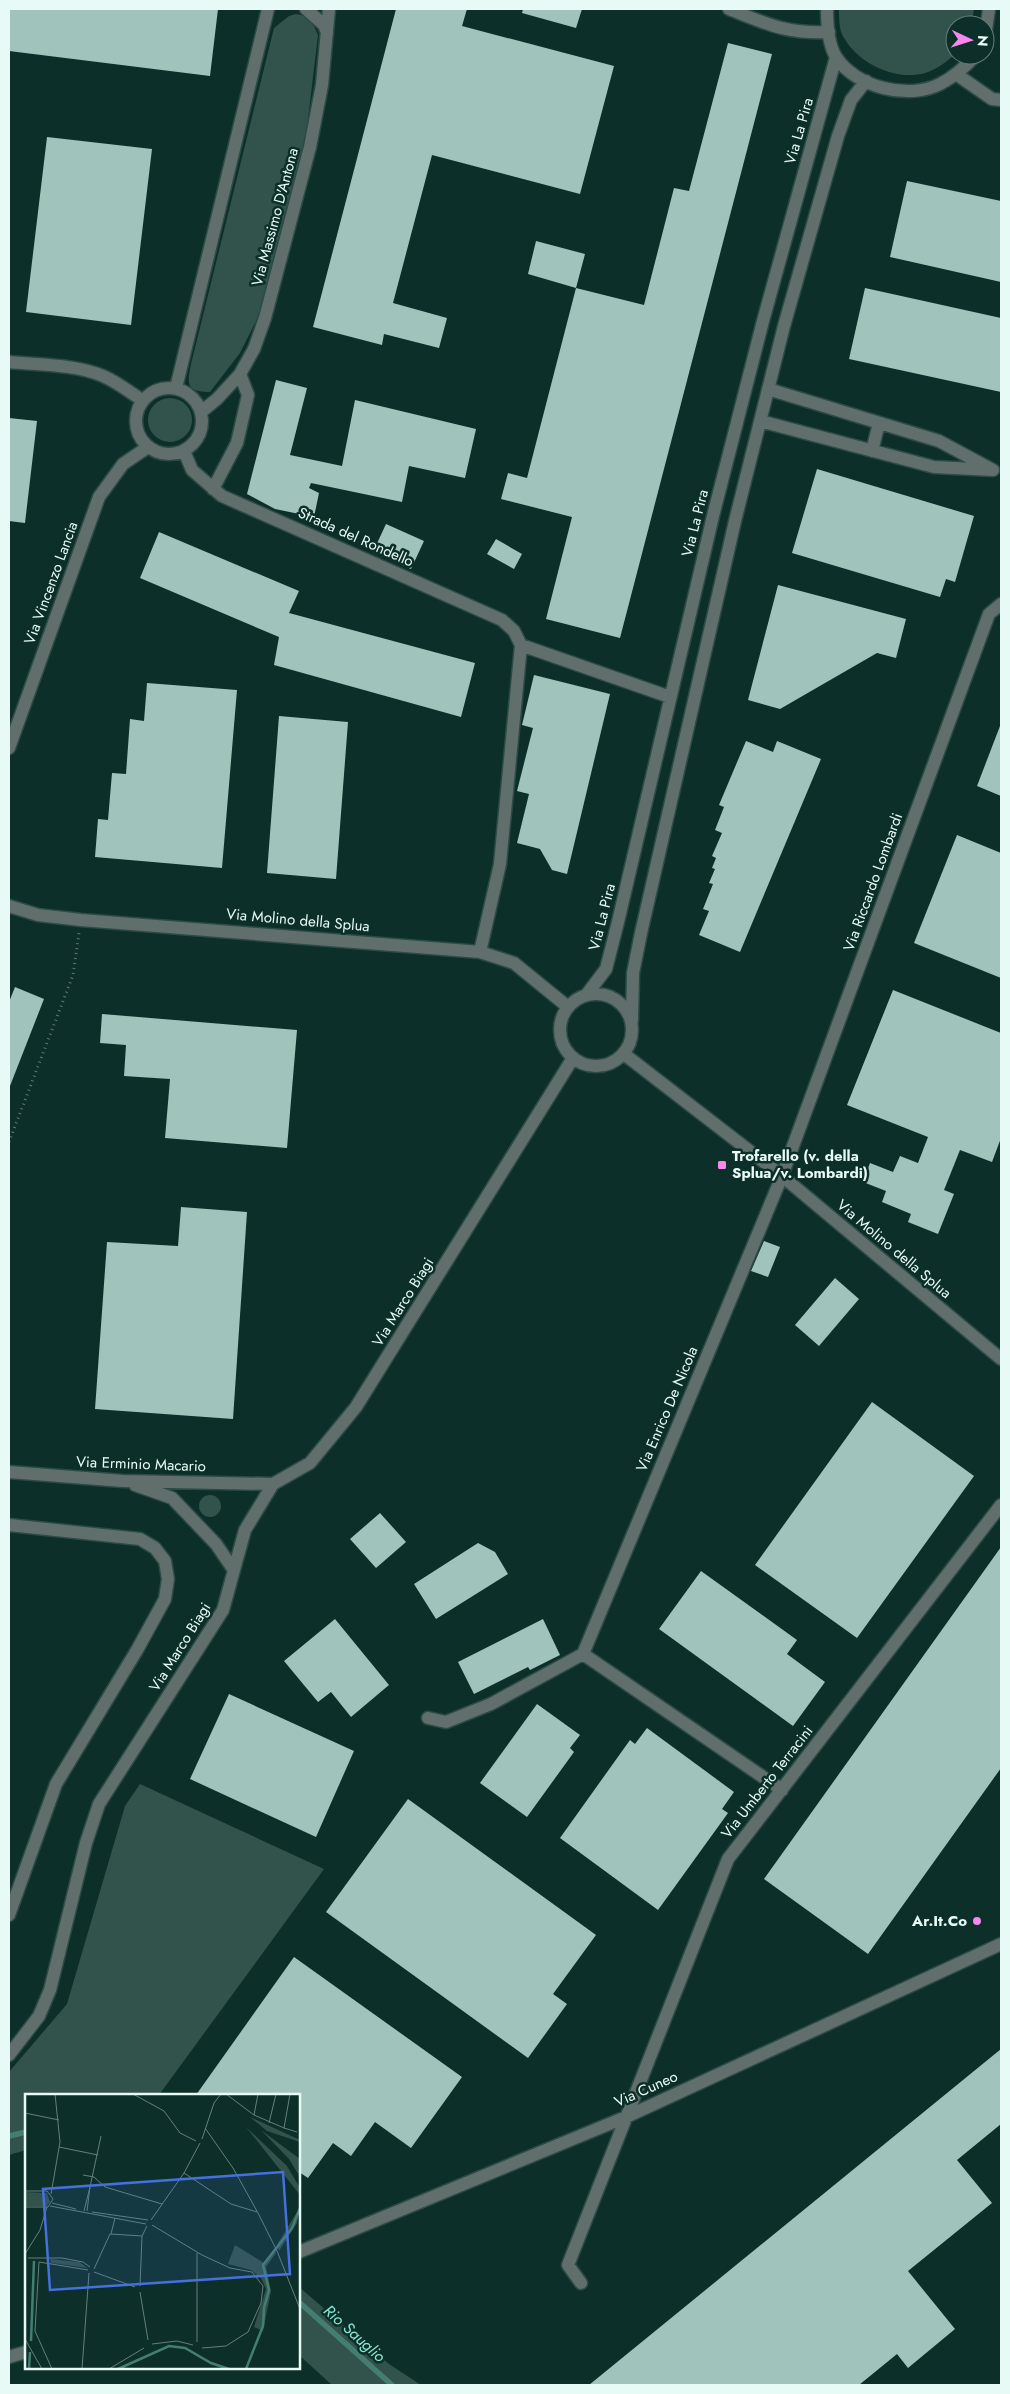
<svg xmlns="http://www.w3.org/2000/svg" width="1010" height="2394" viewBox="0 0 1010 2394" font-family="Jost,sans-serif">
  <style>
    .green { fill: #32534c }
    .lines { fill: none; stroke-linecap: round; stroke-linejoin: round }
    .stream { stroke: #447e73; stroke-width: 5.5 }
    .building { fill: #a0c4bc }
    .minor-casing { stroke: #2c4b46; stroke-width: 15 }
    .path { stroke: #5e7b75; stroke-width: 3; stroke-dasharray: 1 4; stroke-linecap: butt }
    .minor { stroke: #616f6c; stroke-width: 12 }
    .poi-dot { fill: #f688ed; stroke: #0d2f29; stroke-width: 2 }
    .labels { text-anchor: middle; stroke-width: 5; stroke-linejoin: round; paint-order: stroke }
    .street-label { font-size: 15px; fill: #e7faf5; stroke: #0d2f29 }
    .poi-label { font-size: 15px; font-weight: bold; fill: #e7faf5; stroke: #0d2f29; text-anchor: start }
    .water-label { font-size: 16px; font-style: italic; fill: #89e8d5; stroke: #0d2f29 }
    .inset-river { fill: none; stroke: #447e73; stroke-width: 2.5 }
    .inset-road { fill: none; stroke: #64807b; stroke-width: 1 }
    .view { fill: #4570de; fill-opacity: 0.15; stroke: #4570de; stroke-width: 2.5 }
    .inset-edge { fill: none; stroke: #e7faf5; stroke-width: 2.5 }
  </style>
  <rect width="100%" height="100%" fill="#0d2f29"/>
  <path class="green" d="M839,9H974L971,25H955L954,55C945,63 937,69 925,73C894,82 853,61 841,32C839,25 839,16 839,9Z
    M296,14C310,16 313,22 318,35L306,136L260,313L240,353L210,392C186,392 187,384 191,364L274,28L289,16Z
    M148 420a22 22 0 1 1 44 0a22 22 0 1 1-44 0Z
    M199 1506a11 11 0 1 1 22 0a11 11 0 1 1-22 0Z
    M140,1784L324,1869L159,2095H26V2150L9,2155V2072L67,2004L125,1806Z
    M299,2287L389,2364L421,2385H332L299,2355Z"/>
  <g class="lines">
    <path class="stream" d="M9,2136L26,2132
      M299,2302L392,2385"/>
  </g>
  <path class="building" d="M9,9H218L210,76L9,51Z
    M396,9H467L462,26L614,66L580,194L432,155L393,303L447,318L439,348L384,334L382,345L313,327Z
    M523,9H582L576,28L522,13Z
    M728,43L772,54L620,638L546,619L572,517L501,499L508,473L527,478L576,288L644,305L674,188L689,191Z
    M47,137L152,149L131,325L26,312Z
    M907,181L1001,201V282L890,257Z
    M536,241L585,254L576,288L528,274Z
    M865,288L1001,318V392L849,359Z
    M276,380L307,388L290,455L342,466L355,400L476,429L465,478L409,466L402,502L311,483L309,488L319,493L314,517L275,509L247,494Z
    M9,418L37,421L25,523L9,521Z
    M817,469L974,516L955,582L946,579L940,597L792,553Z
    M386,524L424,541L411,569L373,552Z
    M159,532L299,591L289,613L475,663L461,717L274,665L279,637L140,578Z
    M496,539L522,554L514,569L487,554Z
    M778,585L906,619L896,658L877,653L780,709L748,700Z
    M534,675L610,694L567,874L552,870L540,849L517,843L529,794L517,791L533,728L522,725Z
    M147,683L237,690L222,868L95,857L98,819L108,820L112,773L126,774L130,719L144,721Z
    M279,716L348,722L336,879L267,873Z
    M1000,726H1001V796L977,786Z
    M746,741L773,752L777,741L821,759L740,952L699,935L709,911L703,909L713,884L709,883L715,869L712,868L716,858L712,856L722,833L715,830L724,807L719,805Z
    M957,835L1001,853V978L914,943Z
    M15,987L44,999L10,1086L9,1002Z
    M893,990L1001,1033V1138L992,1162L960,1150L944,1190L954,1194L938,1234L908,1222L911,1214L882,1202L886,1191L863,1182L870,1163L893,1172L900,1156L918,1163L928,1137L847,1105Z
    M102,1014L297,1030L287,1148L165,1138L170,1079L124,1076L126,1045L100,1043Z
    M181,1207L247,1212L233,1419L95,1409L107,1242L178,1246Z
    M764,1241L780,1247L768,1277L751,1271Z
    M835,1278L859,1299L819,1346L795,1325Z
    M872,1402L974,1476L857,1638L755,1565Z
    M380,1513L406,1542L376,1568L350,1539Z
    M478,1543L495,1552L508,1574L436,1619L414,1584Z
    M1001,1547V1768L868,1954L764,1879Z
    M701,1571L797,1640L787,1654L825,1682L793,1726L659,1629Z
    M335,1619L389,1685L351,1717L331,1692L318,1702L284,1661Z
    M543,1619L560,1655L530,1670L528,1667L474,1694L458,1662Z
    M229,1694L354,1751L316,1837L190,1779Z
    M537,1704L580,1735L570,1748L574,1752L527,1817L480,1783Z
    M647,1728L734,1792L722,1809L728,1813L658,1910L560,1838L630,1740L635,1744Z
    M408,1799L596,1935L553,1994L567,2004L528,2058L326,1912Z
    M294,1957L462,2077L411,2148L375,2122L351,2156L333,2143L308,2178L299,2172V2095H196Z
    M1001,2049V2124L957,2160L992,2203L908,2271L955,2329L908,2368L897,2354L859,2385H589Z"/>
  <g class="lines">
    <defs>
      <path id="minor" d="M306,9L324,25L327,33
        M729,9C767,24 786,34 829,32
        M827,9C827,24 828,44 836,57C856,88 909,100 940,84C954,77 966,66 976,55
        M985,37L989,9
        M956,74L992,99L1001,100
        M9,362C38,365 75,364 103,376C117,382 130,392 143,401
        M136 421a33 33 0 1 1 66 0a33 33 0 1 1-66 0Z
        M176,388L268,9
        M201,412L217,399L240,374L254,349L265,318L310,147L322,85L329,9
        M760,421L934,467L993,470L939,441L768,389
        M184,451L192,470L222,496L502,620L514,631L521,645L500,864L480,952
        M872,451L879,423
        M213,489L237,443L248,395L240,374
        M521,645L670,697
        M9,748L99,497L123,464L148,447
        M9,906L38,915L81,920L480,952L514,963L568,1007
        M560 1030a36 36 0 1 1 72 0a36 36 0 1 1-72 0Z
        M587,994L606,969L618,922L713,516L763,321L836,57
        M632,1020L633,973L641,933L735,521L784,326L838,136L851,100L866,81
        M624,1054L782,1176L1001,1359
        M9,1472L123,1481L273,1484
        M135,1485L172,1498L216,1544L233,1569
        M9,1525L140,1539L155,1548L165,1561L168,1579L165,1599L137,1650L56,1784L9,1915
        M583,1654L782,1790
        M428,1718L446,1722L491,1704L583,1654L782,1176L989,614L1001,604
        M9,2055L39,2016L50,1990L86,1843L99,1804L223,1610L245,1530L273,1484L310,1463L356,1407L573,1058
        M299,2252L626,2117L1001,1944
        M581,2283L568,2265L728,1859L1001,1505
        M9,2357L26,2352"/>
    </defs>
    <use href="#minor" class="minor-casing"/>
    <path class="path" d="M9,1142L73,975L79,933"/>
    <use href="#minor" class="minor"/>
  </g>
  <g class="poi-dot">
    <rect x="717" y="1160" width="10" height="10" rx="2.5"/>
    <circle cx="977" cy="1921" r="5"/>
  </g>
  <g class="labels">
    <g class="street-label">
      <text transform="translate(799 131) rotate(-74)" y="5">Via La Pira</text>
      <text transform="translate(275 217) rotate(-75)" y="5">Via Massimo D'Antona</text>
      <text transform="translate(695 523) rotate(-76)" y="5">Via La Pira</text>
      <text transform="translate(356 537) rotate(24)" y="5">Strada del Rondello</text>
      <text transform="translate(51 583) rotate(-70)" y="5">Via Vincenzo Lancia</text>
      <text transform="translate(873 882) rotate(-70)" y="5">Via Riccardo Lombardi</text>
      <text transform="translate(602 917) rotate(-76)" y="5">Via La Pira</text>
      <text transform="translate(298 920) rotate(5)" y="5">Via Molino della Splua</text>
      <text transform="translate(894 1249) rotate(40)" y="5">Via Molino della Splua</text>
      <text transform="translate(403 1302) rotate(-58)" y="5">Via Marco Biagi</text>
      <text transform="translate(667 1409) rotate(-67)" y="5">Via Enrico De Nicola</text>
      <text transform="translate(141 1464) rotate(2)" y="5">Via Erminio Macario</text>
      <text transform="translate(180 1647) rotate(-58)" y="5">Via Marco Biagi</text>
      <text transform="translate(767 1782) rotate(-52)" y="5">Via Umberto Terracini</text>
      <text transform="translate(646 2089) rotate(-24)" y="5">Via Cuneo</text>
    </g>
    <g class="poi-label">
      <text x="732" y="1161">Trofarello (v. della<tspan x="732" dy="17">Splua/v. Lombardi)</tspan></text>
      <text x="967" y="1926" text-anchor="end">Ar.It.Co</text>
    </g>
    <g class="water-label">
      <text transform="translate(355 2333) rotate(42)" y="6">Rio Sauglio</text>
    </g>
  </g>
  <g transform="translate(25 2094)">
    <rect width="275" height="275" fill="#0d2f29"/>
    <path d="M225,23L275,46V48L242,37ZM221,33L262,72L275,94V101ZM236,36L275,65V83L264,65ZM0,98L22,99L25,108L22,112H0ZM275,113L272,129L254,157L252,151ZM210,151L239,169L249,155L251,159L241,173L246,197L238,237L229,233L241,195L236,184L226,176L203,170ZM25,165L54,168L63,174L26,169Z" fill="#32534c"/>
    <path class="inset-river" d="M6,247L9,167M4,275L5,258M93,275L144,252L160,254L186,269L204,275M221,275L238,232L239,214L244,196L238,171L267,134L275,114"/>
    <path class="inset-road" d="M108,0L139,17L155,39L171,47M201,0L229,21L259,34M265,0L259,34L272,38M0,19L34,26M229,21L233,0M244,29L251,0M180,34L208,74L233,119L252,157L275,215M177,45L189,9L196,0M34,53L73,61M159,79L206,110L232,118M58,81L69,83L80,93L137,110M65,93L76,42M0,97H22L28,105L23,113H0M26,100L35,48L30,0M27,109L51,115M25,112L121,130M59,117L65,93L62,117M67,118L123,126M126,126L159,79L175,49M127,131L177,161L205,174L227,178L238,192L236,209L223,238L201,252L177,254M86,140L90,124M172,159V248M0,160L15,136L22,113M3,164H37L58,168L65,173M14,168L10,237L27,275M14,168L63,176M69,175L85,140L117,142M69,178L110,193M115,192L117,142L122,132M115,198L123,246M0,245L17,275M127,250L152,247L168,251M57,275L64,179M84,275L119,254"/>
    <path class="view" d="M258,78L265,180L25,196L18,95Z"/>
    <rect width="275" height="275" class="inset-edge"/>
  </g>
  <rect width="1010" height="2394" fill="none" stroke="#e7faf5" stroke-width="20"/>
  <g transform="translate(970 40) rotate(94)"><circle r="24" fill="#0d2f29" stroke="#64807b"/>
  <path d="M0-4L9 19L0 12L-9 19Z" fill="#f688ed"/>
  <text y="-8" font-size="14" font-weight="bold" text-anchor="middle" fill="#e7faf5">N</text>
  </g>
</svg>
